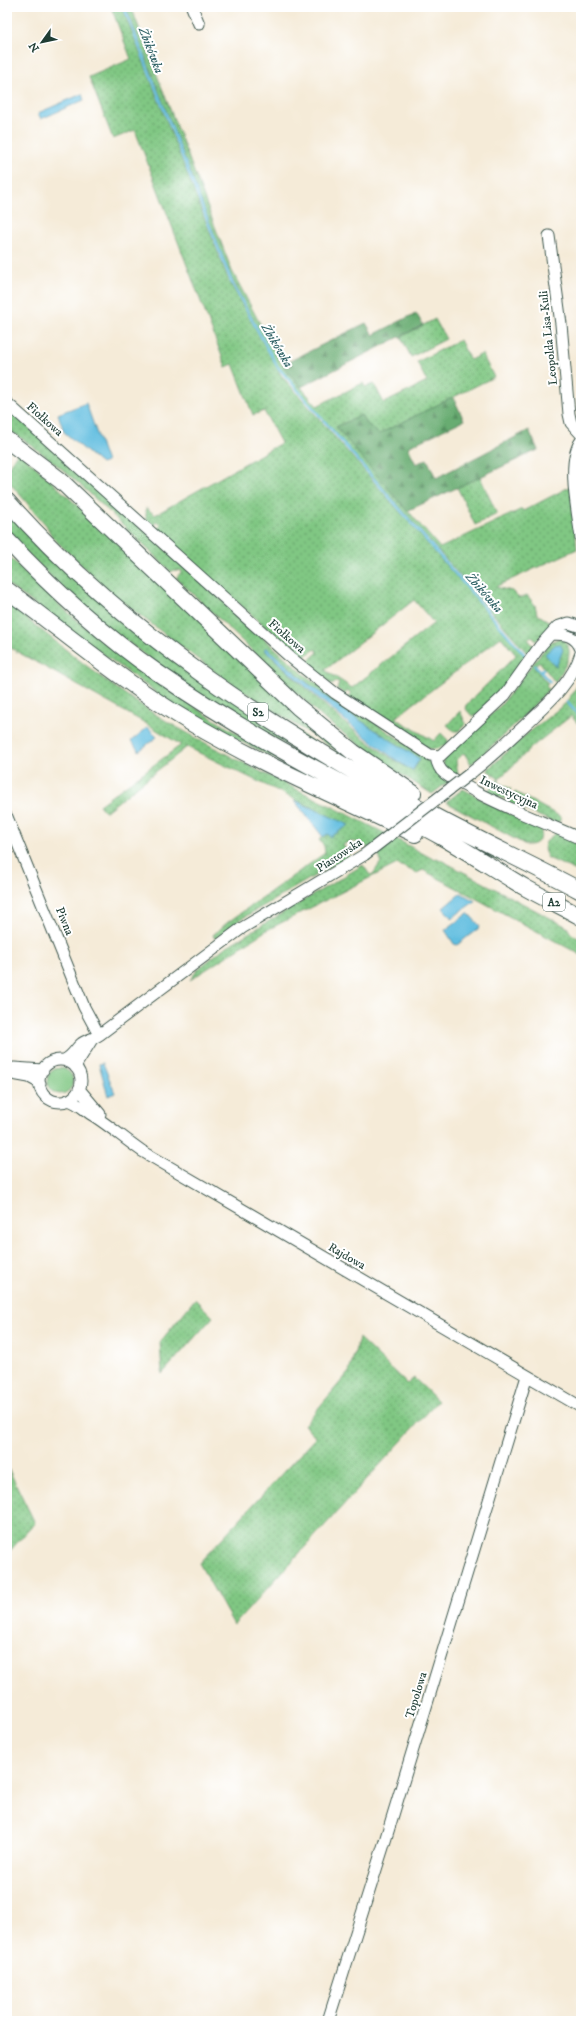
<svg xmlns="http://www.w3.org/2000/svg" width="588" height="2028" viewBox="0 0 588 2028" font-family="'IM FELL DW Pica',serif">
  <style>
    .grass { fill: url(#grass-dots); stroke: #50825c; fill-rule: evenodd }
    .forest { fill: url(#forest-firs); stroke: #447452 }
    .garden { fill: #80c783; stroke: #50825c }
    .water { fill: #62bee0; stroke: #407e8a }
    .lines { fill: none; stroke-linecap: round; stroke-linejoin: round }
    .stream { stroke: #62bee0; stroke-width: 2.5 }
    .minor-casing { stroke: #3f574d; stroke-width: 13 }
    .highway-casing { stroke: #3f574d; stroke-width: 18 }
    .minor { stroke: #fff; stroke-width: 11 }
    .highway { stroke: #fff; stroke-width: 16 }
    .minor-bridge-casing { stroke: #3f574d; stroke-width: 13; stroke-linecap: butt }
    .minor-bridge { stroke: #fff; stroke-width: 11 }
    .labels { text-anchor: middle; stroke-width: 4; stroke-linejoin: round; paint-order: stroke }
    .shield { fill: #fff; stroke: #627771; stroke-width: 1 }
    .shield-label { font-size: 11px; font-weight: bold; fill: #1f3d34 }
    .street-label { font-size: 12px; fill: #1f3d34; stroke: #fff }
    .water-label { font-size: 13px; font-style: italic; fill: #336468; stroke: #fff }
  </style>
  <defs>
    <pattern id="grass-dots" width="8" height="8" patternUnits="userSpaceOnUse"><rect width="8" height="8" fill="#80c783"/><path d="M2 2h.1M6 6h.1" fill="none" stroke="#68a36c" stroke-width="1.8" stroke-linecap="round"/></pattern>
    <pattern id="forest-firs" width="22" height="20" patternUnits="userSpaceOnUse"><rect width="22" height="20" fill="#68ac71"/><path d="M5 1l3.5 6h-7zM16 11l3.5 6h-7z" fill="#558d5e"/></pattern>
  </defs>
  <rect width="100%" height="100%" fill="#fff"/>
  <filter id="ink" filterUnits="userSpaceOnUse"><feTurbulence type="fractalNoise" baseFrequency=".025" numOctaves="2"/><feDisplacementMap in="SourceGraphic" scale="8" xChannelSelector="R" yChannelSelector="G"/><feConvolveMatrix kernelMatrix="1 2 1 2 8 2 1 2 1" color-interpolation-filters="sRGB"/></filter>
  <filter id="wash" filterUnits="userSpaceOnUse"><feTurbulence type="fractalNoise" baseFrequency=".012" numOctaves="4" result="noise"/><feDisplacementMap in="SourceGraphic" scale="16" xChannelSelector="R" yChannelSelector="G"/><feGaussianBlur stdDeviation="0.9" result="paint"/><feColorMatrix in="noise" values="0 0 0 0 0 0 0 0 0 0 0 0 0 0 0 0 0 1.4 0 .05"/><feComposite in="paint" operator="in"/></filter>
  <g filter="url(#wash)">
    <rect width="100%" height="100%" fill="#f5ebd8"/>
    <path class="grass" d="M111,7H122L229,281L281,375L526,657L511,680L483,712L475,716H472L465,708L466,705L516,655L501,637L395,718L434,741L441,733L448,740V743C440,748 436,751 427,748L349,697L351,693L348,691L345,694L337,689L339,683L337,681L332,685L306,663L318,652L316,649L301,658L298,657L157,530L161,525L157,521L153,526L146,520V508L155,515L281,443L264,411L253,415L233,364L226,367L135,130L113,139L89,77L131,59ZM414,600L434,623L352,688L325,670Z
      M126,7H131L232,271L282,365L317,406L363,383L365,387L374,384L384,403L427,382L417,362L460,340L470,360L482,354L494,377L379,434L367,424L361,415L336,427L440,548L522,509L523,511L571,486L577,549L495,587L512,591L519,598L527,595L535,605L537,614L553,624L536,641L532,637L528,639L534,647L528,654L278,367L231,277Z
      M435,319L446,339L411,357L401,337Z
      M7,407L306,676L424,756L448,782L432,794L396,771L325,720L176,578L182,571L174,570L171,572C119,522 68,467 7,429ZM264,650L341,708L420,759L413,771C357,740 311,692 264,650Z
      M18,452L34,465L348,758L223,678L138,614L100,583L52,537L46,525L7,480V469Z
      M480,477L497,514L475,525L457,487Z
      M7,510L138,633L500,858L499,862L327,769L190,689L89,613L7,534Z
      M7,554C100,652 202,716 319,780V782L177,708L7,584Z
      M7,603C61,645 114,691 173,725C258,774 348,811 433,859L437,858L567,927L571,934L581,938V955L423,870L417,873L397,864L267,930L190,980L198,969L224,948L363,865L370,875L373,874L381,862L379,855C368,848 356,836 343,845L350,855L243,918L215,939L213,935L228,922L325,853L324,846L319,840L328,834L348,825L187,747L105,812L99,805L181,745L147,724L7,646Z
      M557,639H565L564,641C577,652 562,672 555,682L539,661L534,667L548,684L546,686L549,689L526,714L478,759L471,764L464,753L456,761L458,774L457,775L448,772L443,764L444,759L501,705L549,643Z
      M581,680V702L577,705L581,710V717L567,701Z
      M566,703L581,720V727L571,716L533,746L499,779V783L511,789L505,799L486,793L499,779L487,770L522,738Z
      M460,711L466,724L459,731H454L447,725Z
      M463,789L511,815L541,826C543,837 539,846 526,845L446,802Z
      M515,792L561,817V820L556,823L508,803Z
      M556,833L581,846V873L548,858C540,846 546,840 556,833Z
      M195,1299L213,1317L162,1374L160,1342Z
      M359,1338L407,1384L414,1378L438,1401L234,1625L199,1563L316,1437L304,1425L349,1372Z
      M7,1466L35,1523L7,1554Z"/>
    <path class="forest" d="M416,313L423,325L301,387L282,365L366,323L373,335Z
      M453,397L464,420L408,447L416,464L427,459L436,478L529,430L538,450L407,511L336,427L361,415L367,424L379,434Z"/>
    <path class="garden" d="M47 1081a13 13 0 1 1 26 0a13 13 0 1 1-26 0Z"/>
    <path class="water" d="M82,94L84,100L41,119L38,113Z
      M86,403L107,462L101,464L64,432L58,414Z
      M556,644L561,645L563,650L556,667L545,654Z
      M266,647L306,682L341,708L420,759L412,771C359,735 312,693 264,649Z
      M148,727L157,737L139,751L131,741Z
      M294,800L349,825L330,837L328,834L323,837Z
      M461,893L475,901L452,918L443,908Z
      M468,913L480,926L479,928L457,945L454,944L445,930Z
      M103,1063L115,1093L108,1096L99,1064Z"/>
    <g class="lines">
      <path class="stream" d="M124,7L232,283L277,366L525,655
        M535,666L550,682
        M540,671L543,669
        M567,702L581,718"/>
    </g>
  </g>
  <g filter="url(#ink)">
    <g class="lines">
      <defs>
        <path id="minor" d="M192,7L199,24
          M549,236L561,324L569,414L571,423L581,434
          M7,403L290,657L335,693L430,755L440,756L505,695L540,646L557,627L569,623L581,627
          M581,441C566,461 578,514 581,538
          M552,634C565,634 575,635 581,649
          M436,757C437,763 439,769 444,773C454,781 466,786 476,792C510,810 546,823 581,839
          M472,772C491,757 508,741 525,725C547,704 572,683 581,653
          M7,817L84,1007L99,1035
          M64,1060C72,1057 75,1049 81,1044C85,1040 94,1039 99,1035L242,928L364,855
          M39 1081a21 21 0 1 1 42 0a21 21 0 1 1-42 0Z
          M76,1068L77,1063L91,1041
          M7,1072L14,1068L43,1070
          M7,1073L29,1077L40,1083
          M79,1089L100,1114
          M68,1100C79,1103 85,1111 94,1116C111,1127 126,1140 142,1151L581,1407
          M328,2021L385,1841L527,1376"/>
        <path id="highway" d="M7,440L60,480L298,707L353,752L413,793
          M7,501C125,634 278,733 434,816C482,842 533,865 581,891
          M7,540C53,589 103,635 158,673C247,735 344,784 440,836C469,852 497,871 526,888C544,898 563,907 581,917
          M7,590C67,634 124,683 188,721C260,764 339,797 415,834"/>
      </defs>
      <use href="#minor" class="minor-casing"/>
      <use href="#highway" class="highway-casing"/>
      <use href="#minor" class="minor"/>
      <use href="#highway" class="highway"/>
      <defs>
        <path id="minor-bridge" d="M364,855L472,772"/>
      </defs>
      <use href="#minor-bridge" class="minor-bridge-casing"/>
      <use href="#minor-bridge" class="minor-bridge"/>
    </g>
  </g>
  <g class="labels">
    <g class="shield">
      <rect x="248" y="703" width="20" height="18" rx="3"/>
      <rect x="543" y="893" width="22" height="18" rx="3"/>
    </g>
    <g class="shield-label">
      <text x="258" y="716">S2</text>
      <text x="554" y="906">A2</text>
    </g>
    <g class="street-label">
      <text transform="translate(548 338) rotate(-96)" y="4">Leopolda Lisa-Kuli</text>
      <text transform="translate(45 419) rotate(42)" y="4">Fiołkowa</text>
      <text transform="translate(287 636) rotate(41)" y="4">Fiołkowa</text>
      <text transform="translate(509 792) rotate(25)" y="4">Inwestycyjna</text>
      <text transform="translate(339 855) rotate(-33)" y="4">Piastowska</text>
      <text transform="translate(65 921) rotate(68)" y="4">Piwna</text>
      <text transform="translate(347 1256) rotate(30)" y="4">Rajdowa</text>
      <text transform="translate(416 1695) rotate(-73)" y="4">Topolowa</text>
    </g>
    <g class="water-label">
      <text transform="translate(152 50) rotate(69)" y="5">Żbikówka</text>
      <text transform="translate(278 345) rotate(59)" y="5">Żbikówka</text>
      <text transform="translate(485 592) rotate(49)" y="5">Żbikówka</text>
    </g>
  </g>
  <rect width="588" height="2028" fill="none" stroke="#fff" stroke-width="24"/>
  <g transform="translate(42 42) rotate(237)" stroke="#ffffff" stroke-width="3" paint-order="stroke">
  <path d="M0-3L7 15L0 10L-7 15Z" fill="#1f3d34"/>
  <text y="-6" font-size="11" font-weight="bold" text-anchor="middle" fill="#1f3d34">N</text>
  </g>
</svg>
